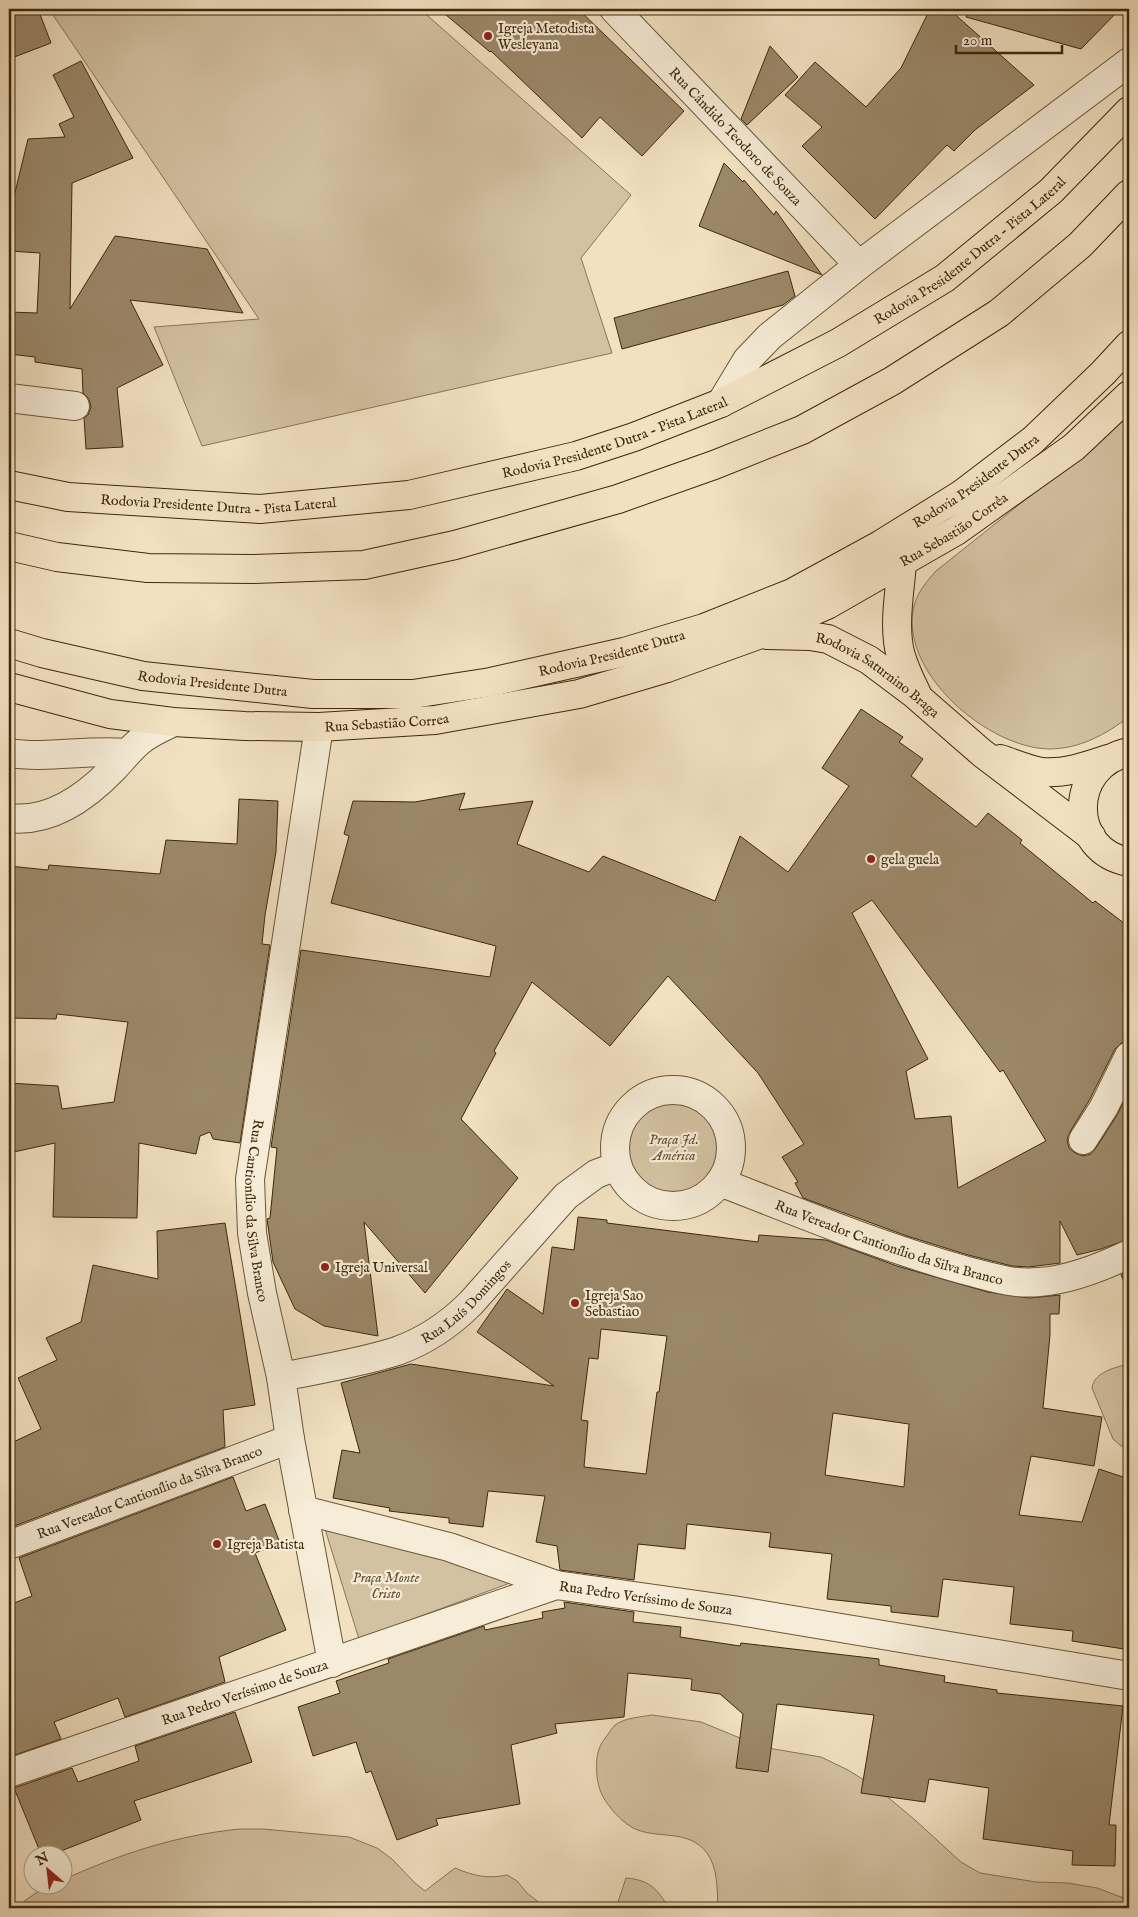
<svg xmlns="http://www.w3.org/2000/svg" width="1138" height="1917" viewBox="0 0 1138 1917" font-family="'IM FELL English',serif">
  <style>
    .green { fill: #d3c2a2; stroke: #887556 }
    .building { fill: #9b8869; stroke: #3e2809; fill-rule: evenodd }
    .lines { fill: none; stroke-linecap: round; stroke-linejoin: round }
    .minor-casing { stroke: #6b5637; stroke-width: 30 }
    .major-casing { stroke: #3e2809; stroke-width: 30 }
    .highway-casing { stroke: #3e2809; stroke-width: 30 }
    .minor { stroke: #f6ecd7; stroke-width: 28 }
    .major { stroke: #f1e1c1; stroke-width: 28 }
    .highway { stroke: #f1e1c1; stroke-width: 28 }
    .poi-dot { fill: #8f2418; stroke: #f6ecd7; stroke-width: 2 }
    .labels { text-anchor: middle; stroke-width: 4.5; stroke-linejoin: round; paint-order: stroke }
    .poi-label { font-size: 14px; fill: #3e2809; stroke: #f6ecd7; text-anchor: start }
    .street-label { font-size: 14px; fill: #3e2809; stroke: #f6ecd7 }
    .park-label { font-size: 14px; font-style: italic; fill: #634e2f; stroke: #f6ecd7 }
  </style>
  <rect width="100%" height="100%" fill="#f1e1c1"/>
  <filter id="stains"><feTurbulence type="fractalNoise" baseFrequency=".004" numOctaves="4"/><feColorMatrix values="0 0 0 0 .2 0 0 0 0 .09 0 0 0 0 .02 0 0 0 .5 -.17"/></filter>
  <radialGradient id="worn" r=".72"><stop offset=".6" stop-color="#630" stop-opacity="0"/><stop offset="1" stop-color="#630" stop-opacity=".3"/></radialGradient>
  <path class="green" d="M49,9H420L631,195L581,258L612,353L202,446L154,327L259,319Z
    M1129,409V717C1106,734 1080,749 1049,749C989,748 902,675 913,610C916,594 926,582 936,571L1040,488Z
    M623 1147a51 51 0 1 1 102 0a51 51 0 1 1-102 0Z
    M1129,1364V1448L1121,1446L1113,1439L1092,1388C1094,1372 1116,1367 1129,1364Z
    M325,1529L433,1555L510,1583L359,1639Z
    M652,1715L701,1722L762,1747L821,1757L848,1770L877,1788L915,1820L961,1862L980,1873L1036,1882L1068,1883L1097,1888L1129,1900V1908H718C717,1890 718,1868 707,1853C688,1828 657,1840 633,1828C624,1823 616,1815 610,1807C603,1799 598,1788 597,1776C596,1761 596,1749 606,1737C609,1733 612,1728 615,1725C624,1718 641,1717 652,1715Z
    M240,1829H263L349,1837L377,1848L392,1859L415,1883L425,1891L455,1868C474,1876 487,1879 507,1875L517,1881L527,1893L546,1908H15C29,1898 45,1884 62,1884L63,1880C119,1854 178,1835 240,1829Z
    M626,1878C650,1880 657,1889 669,1908H612L618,1902Z"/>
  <path class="building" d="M9,9H38L51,43L9,59Z
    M439,9H578L684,111L642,156L600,117L582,138L491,51L490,52Z
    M930,9H949L1034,85L975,130L954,151L947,145L875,219L802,146L822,127L785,95L815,62L866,107L901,68Z
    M967,9H1120L1081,49L966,17Z
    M770,46L798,77L747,125L741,119Z
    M81,61L133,158L72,183L70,309L115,236L207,249L243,313L130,300L163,365L117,388L123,447L86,449L84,418L88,415L91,407L89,399L83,393L82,369L35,362V357L9,354V312L37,313L40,253L9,251V217L28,139L65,137L59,124L74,117L53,75Z
    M724,163L743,182L744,180L774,215L776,211L822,275L699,226Z
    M788,271L795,296L783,305L622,349L614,318Z
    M861,709L903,737L899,742L923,759L911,776L976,827L988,813L1022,840L1020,843L1093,903L1095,901L1129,927V1041L1121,1043L1115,1049L1090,1099L1070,1132L1067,1140L1069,1148L1075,1153L1083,1156L1091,1154L1096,1148L1117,1115L1129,1091V1239L1101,1249L1077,1255L1060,1221V1263L1029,1267L1012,1266L968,1255L907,1236L803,1198L795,1183L798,1182L782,1157L804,1144L758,1073L668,976L610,1046L532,982L494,1051L496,1053L461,1119L518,1178L425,1293L364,1222L378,1336L324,1326L295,1309L273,1262L267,1219L270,1218L277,1148L271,1147L301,950L490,977L496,946L331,903L349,836L344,834L353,801L415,802L465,793L459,810L533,801L517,844L589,872L603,856L715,901L740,836L788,872L849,786L822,768ZM872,900L1000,1072L1003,1070L1046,1141L958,1188L951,1116L915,1119L906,1071L928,1059L852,913Z
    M239,799L278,801L276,852L265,915L262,944L270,945L240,1143L213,1139L210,1132L200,1136L196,1154L139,1143L137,1218L53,1217L55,1143L9,1153V1083L58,1086L62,1109L114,1102L128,1022L57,1014L56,1019L9,1018V866L48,870L49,865L160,874L166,840L237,844Z
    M578,1217L607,1220V1223L758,1242L759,1235L826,1240L897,1266L988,1292L1029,1298L1060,1295L1059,1314H1050V1335L1043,1408L1102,1417L1094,1466L1031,1456L1019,1515L1082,1522L1099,1469L1129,1479V1613L1124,1649L1072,1641L1073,1631L1010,1624L1014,1587L943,1579L938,1617L891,1612V1606L827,1599L832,1554L769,1547L771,1533L687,1524L685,1549L638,1544L634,1580L560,1570L557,1546L536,1542L545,1496L488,1491L483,1527L449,1523V1518L389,1511L390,1508L333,1498L342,1450L360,1453L341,1383L411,1364L554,1386L477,1332L507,1289L543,1314L552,1247L574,1250ZM601,1329L667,1336L659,1392H657L646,1474L584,1467L588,1421L581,1420L589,1358L598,1359ZM833,1413L909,1424L904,1487L825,1475Z
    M225,1223L255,1405L223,1410L225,1447L9,1528V1444L41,1429L18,1378L57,1360L46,1338L81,1322L93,1265L158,1279L157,1231Z
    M1129,1271V1291L1121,1275Z
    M233,1477L246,1511L265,1504L280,1543L255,1553L286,1630L219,1657L225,1682L125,1717L118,1698L54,1722L61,1739L9,1757V1605L32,1596L19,1558Z
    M564,1602L634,1612L633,1622L681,1627L680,1637L740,1646L741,1643L879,1659V1665L945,1676L944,1682L997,1690V1693L1123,1706L1109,1825H1116L1115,1866L1072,1865L1073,1851L983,1839L989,1788L929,1779L925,1802L861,1793L874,1715L777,1704L768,1772L736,1768L743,1714L720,1694L691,1690L692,1679L628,1673L624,1717L555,1724L557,1733L511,1745L520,1804L436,1819L438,1825L397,1840L371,1771L366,1773L356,1742L313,1756L298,1707L340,1693L336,1681L389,1663L388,1659L484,1626L485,1630L543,1618L542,1612L565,1608Z
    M235,1712L252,1762L134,1801L141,1820L53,1854H41L14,1788L72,1768L78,1782L139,1761L135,1746Z"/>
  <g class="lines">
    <defs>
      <g id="minor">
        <path id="s1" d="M614,9L859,265"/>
        <path d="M9,398L75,406"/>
        <path d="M721,403L747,360L770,336L859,265L1129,62"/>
        <path id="s2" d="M319,727L250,1179L252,1233L262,1293L281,1377L290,1439L332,1663"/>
        <path d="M9,753C48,759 87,749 126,753"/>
        <path d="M9,818C50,823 85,798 113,769C122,760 129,750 140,741C149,733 162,728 173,722"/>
        <circle cx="673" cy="1148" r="58"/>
        <path d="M1083,1140L1104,1107L1129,1056"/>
        <path id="s3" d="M720,1182C800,1213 881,1247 964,1270C988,1276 1013,1285 1039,1282C1069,1280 1102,1267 1129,1254"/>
        <path id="s4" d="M281,1377C319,1369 360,1363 397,1351C425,1341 451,1323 471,1303L566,1196L596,1174L617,1166"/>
        <path d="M303,1510L449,1547L556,1585"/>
        <path id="s5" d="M9,1545L290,1439"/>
        <path id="s6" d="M9,1773L556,1585L733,1610L1129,1676"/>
      </g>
      <g id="major">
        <path id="s7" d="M9,485L68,497L260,509L409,495L576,456L634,437L721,403L838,343L945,278L1051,191L1129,111"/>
        <path d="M902,563C900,591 894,620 899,648C902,664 910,680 917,694"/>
        <path id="s8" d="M767,635L810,636L828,639L869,660L913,693L982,753L1091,836"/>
        <path id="s9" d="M9,687L110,714L173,722L245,726L319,727L435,720L579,694L667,668L758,635L827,605L956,531L1074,447L1129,395"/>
        <path d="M1129,752C1068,765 1067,851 1129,862"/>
        <path d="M1000,759C1013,763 1028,770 1042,772C1065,774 1087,766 1108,759"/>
      </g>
      <g id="highway">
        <path d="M9,546L57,557L148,568L254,569L364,565L455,545L618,499L714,465L802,430L892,381L999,313L1080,245L1129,194"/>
        <path id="s10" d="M9,643L42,653L143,676L313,694H413L491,682L624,652L704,628L792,593L880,545L962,494L1033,440L1103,373L1129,345"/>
      </g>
    </defs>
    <use href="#minor" class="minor-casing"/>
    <use href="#major" class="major-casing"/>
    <use href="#highway" class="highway-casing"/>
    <use href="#minor" class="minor"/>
    <use href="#major" class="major"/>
    <use href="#highway" class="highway"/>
  </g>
  <g class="poi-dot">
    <circle cx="488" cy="36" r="5"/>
    <circle cx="871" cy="859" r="5"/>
    <circle cx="325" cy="1267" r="5"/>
    <circle cx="575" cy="1303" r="5"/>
    <circle cx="217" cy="1544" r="5"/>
  </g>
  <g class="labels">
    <g class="poi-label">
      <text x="498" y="33">Igreja Metodista<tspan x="498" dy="16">Wesleyana</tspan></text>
      <text x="881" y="864">gela guela</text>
      <text x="335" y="1272">Igreja Universal</text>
      <text x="585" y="1300">Igreja Sao<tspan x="585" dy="16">Sebastiao</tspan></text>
      <text x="227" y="1549">Igreja Batista</text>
    </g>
    <g class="street-label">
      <text dy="5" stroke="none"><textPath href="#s1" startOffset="176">Rua Cândido Teodoro de Souza</textPath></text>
      <text dy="5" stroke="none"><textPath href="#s7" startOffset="1021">Rodovia Presidente Dutra - Pista Lateral</textPath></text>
      <text dy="5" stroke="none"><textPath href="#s7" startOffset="616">Rodovia Presidente Dutra - Pista Lateral</textPath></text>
      <text dy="5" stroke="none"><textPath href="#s10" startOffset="1018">Rodovia Presidente Dutra</textPath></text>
      <text dy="5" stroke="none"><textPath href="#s7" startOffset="211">Rodovia Presidente Dutra - Pista Lateral</textPath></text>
      <text dy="5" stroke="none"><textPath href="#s9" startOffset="988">Rua Sebastião Corrêa</textPath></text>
      <text dy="5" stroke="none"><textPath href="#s10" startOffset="612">Rodovia Presidente Dutra</textPath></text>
      <text dy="5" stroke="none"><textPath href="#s8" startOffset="122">Rodovia Saturnino Braga</textPath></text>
      <text dy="5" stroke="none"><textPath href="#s10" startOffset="208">Rodovia Presidente Dutra</textPath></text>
      <text dy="5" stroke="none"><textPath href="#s9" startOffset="382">Rua Sebastião Correa</textPath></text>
      <text dy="5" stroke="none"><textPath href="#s2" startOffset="489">Rua Cantionílio da Silva Branco</textPath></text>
      <text dy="5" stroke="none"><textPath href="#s3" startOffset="180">Rua Vereador Cantionílio da Silva Branco</textPath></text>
      <text dy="5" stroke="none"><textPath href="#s4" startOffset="205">Rua Luís Domingos</textPath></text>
      <text dy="5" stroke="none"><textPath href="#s5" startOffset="150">Rua Vereador Cantionílio da Silva Branco</textPath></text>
      <text dy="5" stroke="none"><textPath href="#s6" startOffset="669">Rua Pedro Veríssimo de Souza</textPath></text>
      <text dy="5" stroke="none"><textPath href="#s6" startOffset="249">Rua Pedro Veríssimo de Souza</textPath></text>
    </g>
    <g class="park-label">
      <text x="674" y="1144">Praça Jd.<tspan x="674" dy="16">América</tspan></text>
      <text x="386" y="1582">Praça Monte<tspan x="386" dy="16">Cristo</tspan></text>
    </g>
  </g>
  <rect width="1138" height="1917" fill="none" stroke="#f1e1c1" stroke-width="30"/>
  <rect x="10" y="10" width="1118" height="1897" fill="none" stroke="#3e2809" stroke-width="2.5"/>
  <rect x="15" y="15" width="1108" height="1887" fill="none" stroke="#3e2809"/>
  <g transform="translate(48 1870) rotate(332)"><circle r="24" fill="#f6ecd7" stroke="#ac9e85"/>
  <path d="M0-4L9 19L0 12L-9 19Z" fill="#8f2418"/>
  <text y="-8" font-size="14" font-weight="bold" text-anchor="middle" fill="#3e2809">N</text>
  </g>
  <path d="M956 45v8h106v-8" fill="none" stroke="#3e2809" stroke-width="2.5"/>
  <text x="963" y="45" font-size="15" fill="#3e2809" stroke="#f6ecd7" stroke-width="4" paint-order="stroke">20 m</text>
  <rect width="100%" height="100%" filter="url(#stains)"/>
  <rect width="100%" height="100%" fill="url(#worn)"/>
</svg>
